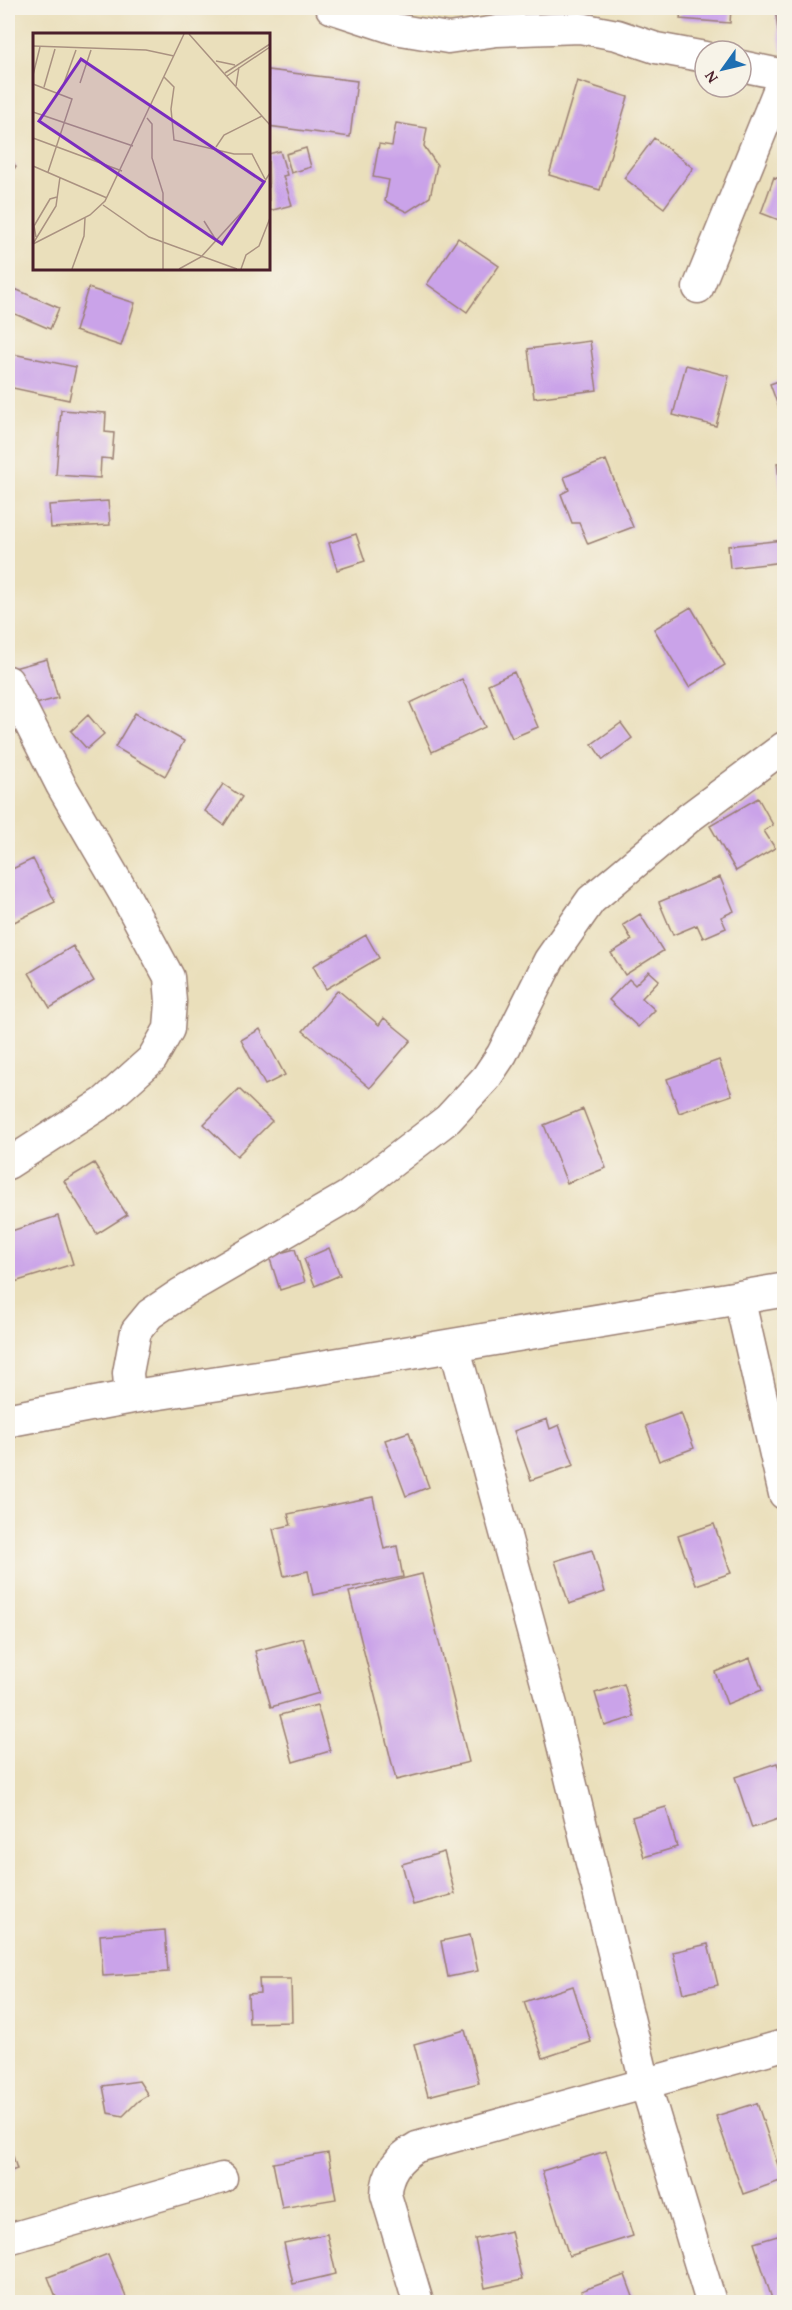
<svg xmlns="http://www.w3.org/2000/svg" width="792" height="2310" viewBox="0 0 792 2310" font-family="'Gentium Book Plus',serif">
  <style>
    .building { fill: #caa3e9 }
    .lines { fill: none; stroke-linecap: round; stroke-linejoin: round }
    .minor-casing { stroke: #9a7f73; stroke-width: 33 }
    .tertiary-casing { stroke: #9a7f73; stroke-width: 36 }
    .minor { stroke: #fff; stroke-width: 30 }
    .tertiary { stroke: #fff; stroke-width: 33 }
    .inset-road { fill: none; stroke: #aa9281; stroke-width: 1.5 }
    .view { fill: #7b2cbf; fill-opacity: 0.15; stroke: #7b2cbf; stroke-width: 3 }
    .inset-edge { fill: none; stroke: #4a1f2b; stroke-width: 3 }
  </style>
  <rect width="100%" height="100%" fill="#f7f3e8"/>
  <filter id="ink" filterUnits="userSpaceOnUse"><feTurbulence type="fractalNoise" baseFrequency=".0167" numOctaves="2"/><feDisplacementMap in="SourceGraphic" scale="12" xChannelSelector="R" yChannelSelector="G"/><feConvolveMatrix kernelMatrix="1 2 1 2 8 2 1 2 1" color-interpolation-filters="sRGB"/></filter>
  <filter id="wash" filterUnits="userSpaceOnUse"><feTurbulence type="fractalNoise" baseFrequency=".008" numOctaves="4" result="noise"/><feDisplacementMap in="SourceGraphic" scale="24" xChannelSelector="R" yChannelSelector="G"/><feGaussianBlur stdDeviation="1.35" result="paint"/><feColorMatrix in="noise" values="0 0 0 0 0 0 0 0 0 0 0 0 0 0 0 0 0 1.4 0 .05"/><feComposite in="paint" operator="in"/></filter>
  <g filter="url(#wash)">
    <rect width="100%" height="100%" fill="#eadfbb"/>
    <g id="blocks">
      <path class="building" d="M681,8H731L730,23L680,19Z
        M775,8H784V51L781,52Z
        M268,70L357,81L350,137L268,126Z
        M577,81L628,97L600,190L549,175Z
        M396,123L427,128L424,146L437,165L430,197L407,212L385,201L389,180L373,177L379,144L392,146Z
        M654,138L693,168L664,208L624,178Z
        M306,148L311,167L291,173L286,154Z
        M280,151L287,175L283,176L292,205L269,211L268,154Z
        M8,155L16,167L8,173Z
        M774,177L784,181V222L761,213Z
        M458,238L499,266L467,312L427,284Z
        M88,288L135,303L121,346L75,331Z
        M15,289L59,308L50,329L8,311Z
        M590,341L597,390L534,398L528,349Z
        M13,354L76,367L69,400L8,387Z
        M686,365L729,376L716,426L673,415Z
        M784,379V422L770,384Z
        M61,410L106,413L105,432L114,433L112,459L101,458L100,478L56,475Z
        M606,460L633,527L588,544L579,523H572L561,494L569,490L564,477Z
        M784,462V500H782L777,463Z
        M108,501L110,525L51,528L49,505Z
        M356,534L365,561L337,570L329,543Z
        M784,540V562L730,568L728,546Z
        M691,607L725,665L689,687L654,629Z
        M47,659L58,698L25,707L14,668Z
        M514,672L538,727L512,738L488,684Z
        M462,679L485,727L432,752L410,703Z
        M135,713L184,741L165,776L115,747Z
        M88,715L104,734L87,749L71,731Z
        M621,723L632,738L603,760L592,744Z
        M223,784L242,797L224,825L205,811Z
        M758,798L773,825L764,831L775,848L736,871L710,826Z
        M33,859L55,902L8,925V871Z
        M720,877L734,911L721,917L726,928L703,938L697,925L673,935L659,902Z
        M640,914L663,951L625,975L611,953L632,940L623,925Z
        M366,935L379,958L326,989L313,966Z
        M73,946L94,981L50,1008L29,973Z
        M649,971L659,980L642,998L655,1010L638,1027L609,1000L629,979L635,985Z
        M338,990L379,1025L384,1018L411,1040L370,1088L303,1031Z
        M260,1029L285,1075L265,1085L241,1040Z
        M719,1060L732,1095L679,1113L667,1079Z
        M239,1089L272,1121L237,1156L204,1124Z
        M583,1109L606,1168L567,1183L544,1125Z
        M94,1163L127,1215L97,1234L64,1181Z
        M58,1216L73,1264L8,1284V1232Z
        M329,1248L340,1275L315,1286L304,1259Z
        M295,1249L305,1282L280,1290L269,1256Z
        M681,1413L694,1448L659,1461L646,1426Z
        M547,1419L550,1429L559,1425L574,1465L531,1480L514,1431Z
        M409,1432L429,1487L406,1496L385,1440Z
        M373,1497L384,1549L397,1546L403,1577L313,1595L308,1571L284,1576L273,1529L291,1525L288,1514Z
        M714,1524L731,1573L696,1585L678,1536Z
        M592,1550L605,1592L569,1604L555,1561Z
        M422,1574L469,1762L396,1780L349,1592Z
        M303,1638L319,1693L271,1707L255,1651Z
        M750,1658L762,1690L727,1704L715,1672Z
        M624,1684L634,1717L605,1726L595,1693Z
        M317,1705L330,1751L293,1762L280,1715Z
        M777,1763L784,1785V1817L752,1828L735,1777Z
        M666,1807L677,1847L644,1857L632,1817Z
        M444,1852L455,1894L413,1905L402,1864Z
        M165,1930L168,1972L103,1976L100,1935Z
        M470,1935L478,1971L448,1977L441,1941Z
        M708,1944L718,1985L683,1993L673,1952Z
        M259,1979H291L292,2022L249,2023L248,1994L260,1993Z
        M573,1986L591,2042L543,2058L524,2002Z
        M465,2030L479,2083L428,2096L414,2044Z
        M139,2081L148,2095L138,2101L123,2116L108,2113L103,2086Z
        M757,2103L783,2180L743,2194L716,2116Z
        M8,2140L17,2169L8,2172Z
        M606,2151L633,2236L569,2256L542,2171Z
        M328,2153L336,2199L282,2208L273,2163Z
        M511,2231L522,2280L485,2288L475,2239Z
        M327,2234L336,2274L293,2284L284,2243Z
        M784,2234V2300L773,2302L754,2243Z
        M108,2254L128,2302H58L48,2277Z
        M625,2275L635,2302H585L581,2291Z"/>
    </g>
  </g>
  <g filter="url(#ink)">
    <use href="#blocks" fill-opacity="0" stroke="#9a7f73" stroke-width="1.5"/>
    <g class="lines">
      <defs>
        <path id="minor" d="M331,8L395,29L448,38L497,31L580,28L617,35L656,48L705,57
          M741,66L784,75
          M698,288L784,76
          M8,681L61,785L125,895L169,977L171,1002L169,1029L152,1059L104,1102L8,1164
          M739,1297L784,1494
          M454,1345L555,1716L645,2083L711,2302
          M130,1397L128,1373L136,1331L150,1314L181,1293L348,1196L448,1119L486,1078L502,1054L549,960L591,900L690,817L784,747
          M8,2239L222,2178
          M418,2302L386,2195C386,2173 399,2157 417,2147L784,2045"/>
        <path id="tertiary" d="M8,1420L130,1397L294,1372L784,1290"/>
      </defs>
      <use href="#minor" class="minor-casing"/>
      <use href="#tertiary" class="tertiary-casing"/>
      <use href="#minor" class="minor"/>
      <use href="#tertiary" class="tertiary"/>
    </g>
  </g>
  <g transform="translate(33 33)">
    <rect width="237" height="237" fill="#eadfbb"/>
    <path class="inset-road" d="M156,1L237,92M0,13L113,17L141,23M183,28L202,32M192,40L237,11M0,42L7,14M194,43L237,14M131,44L141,54L138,76L141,107L201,121H219L232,146M31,50L43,17M47,50L58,17M0,51L39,66L15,139M203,53L206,34M11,54L22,16M0,79L100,113M114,85L119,91V125L130,160V236M0,105L89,138M183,114L191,102L229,83M0,133L74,165M70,172L116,204L204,236M171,188L183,207M3,204L1,193L17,166L24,164M1,209L23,173L27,144M0,211L57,182L72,168L151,1M39,236L51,203L52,185M146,236L168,224L219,168L237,140M208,236L213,222L226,213L237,185"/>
    <path class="view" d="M48,26L231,149L189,211L6,88Z"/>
    <rect width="237" height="237" class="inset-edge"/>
  </g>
  <rect width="792" height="2310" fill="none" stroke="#f7f3e8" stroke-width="30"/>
  <g transform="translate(723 69) rotate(236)"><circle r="28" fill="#f7f3e8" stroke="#b29e9c" stroke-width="1.5"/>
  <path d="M0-4.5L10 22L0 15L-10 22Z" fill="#1f6fb2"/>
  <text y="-9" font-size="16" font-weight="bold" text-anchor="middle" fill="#4a1f2b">N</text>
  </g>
</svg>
